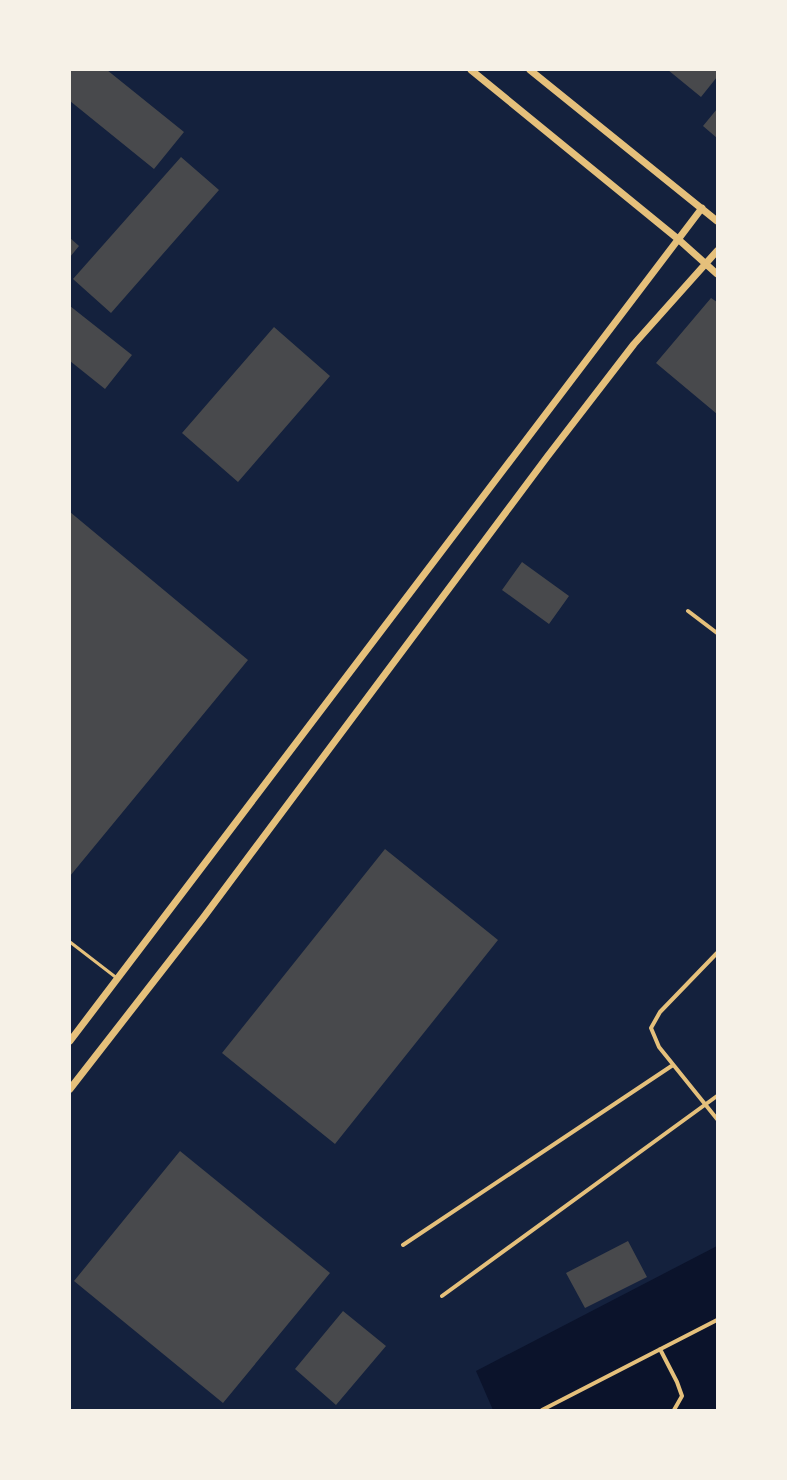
<svg xmlns="http://www.w3.org/2000/svg" width="787" height="1480" viewBox="0 0 787 1480" font-family="'Fira Sans Condensed',sans-serif">
  <style>
    .water { fill: #0b132b }
    .building { fill: #48494c }
    .lines { fill: none; stroke-linecap: round; stroke-linejoin: round }
    .service { stroke: #e5c07b; stroke-width: 3 }
    .minor { stroke: #e5c07b; stroke-width: 4 }
    .tertiary { stroke: #e5c07b; stroke-width: 7 }
  </style>
  <rect width="100%" height="100%" fill="#14213d"/>
  <path class="water" d="M717,1246V1410H493L476,1371Z"/>
  <path class="building" d="M70,70H107L184,132L154,169L70,101Z
    M668,70H717V77L701,97Z
    M717,109V138L703,126Z
    M181,157L219,190L111,313L73,279Z
    M70,238L79,246L70,257Z
    M711,298L717,302V414L656,363Z
    M70,306L132,355L105,389L70,361Z
    M274,327L330,376L238,482L182,433Z
    M70,512L248,660L70,876Z
    M522,562L569,596L549,624L502,590Z
    M385,849L498,940L335,1144L222,1053Z
    M180,1151L330,1273L223,1403L74,1281Z
    M628,1241L647,1277L585,1308L566,1273Z
    M343,1311L386,1346L336,1405L295,1369Z"/>
  <g class="lines">
    <path class="service" d="M70,942L118,979"/>
    <path class="minor" d="M688,611L717,633
      M717,953L660,1012L651,1028L659,1047L717,1119
      M403,1245L673,1065
      M442,1296L717,1096
      M660,1349L677,1382L682,1396L674,1410
      M542,1410L717,1320"/>
    <path class="tertiary" d="M471,70L678,239L717,274
      M530,70L717,221
      M70,1041L702,208
      M70,1089L203,918L547,457L634,344L717,251"/>
  </g>
  <rect width="787" height="1480" fill="none" stroke="#f6f1e7" stroke-width="142"/>
</svg>
